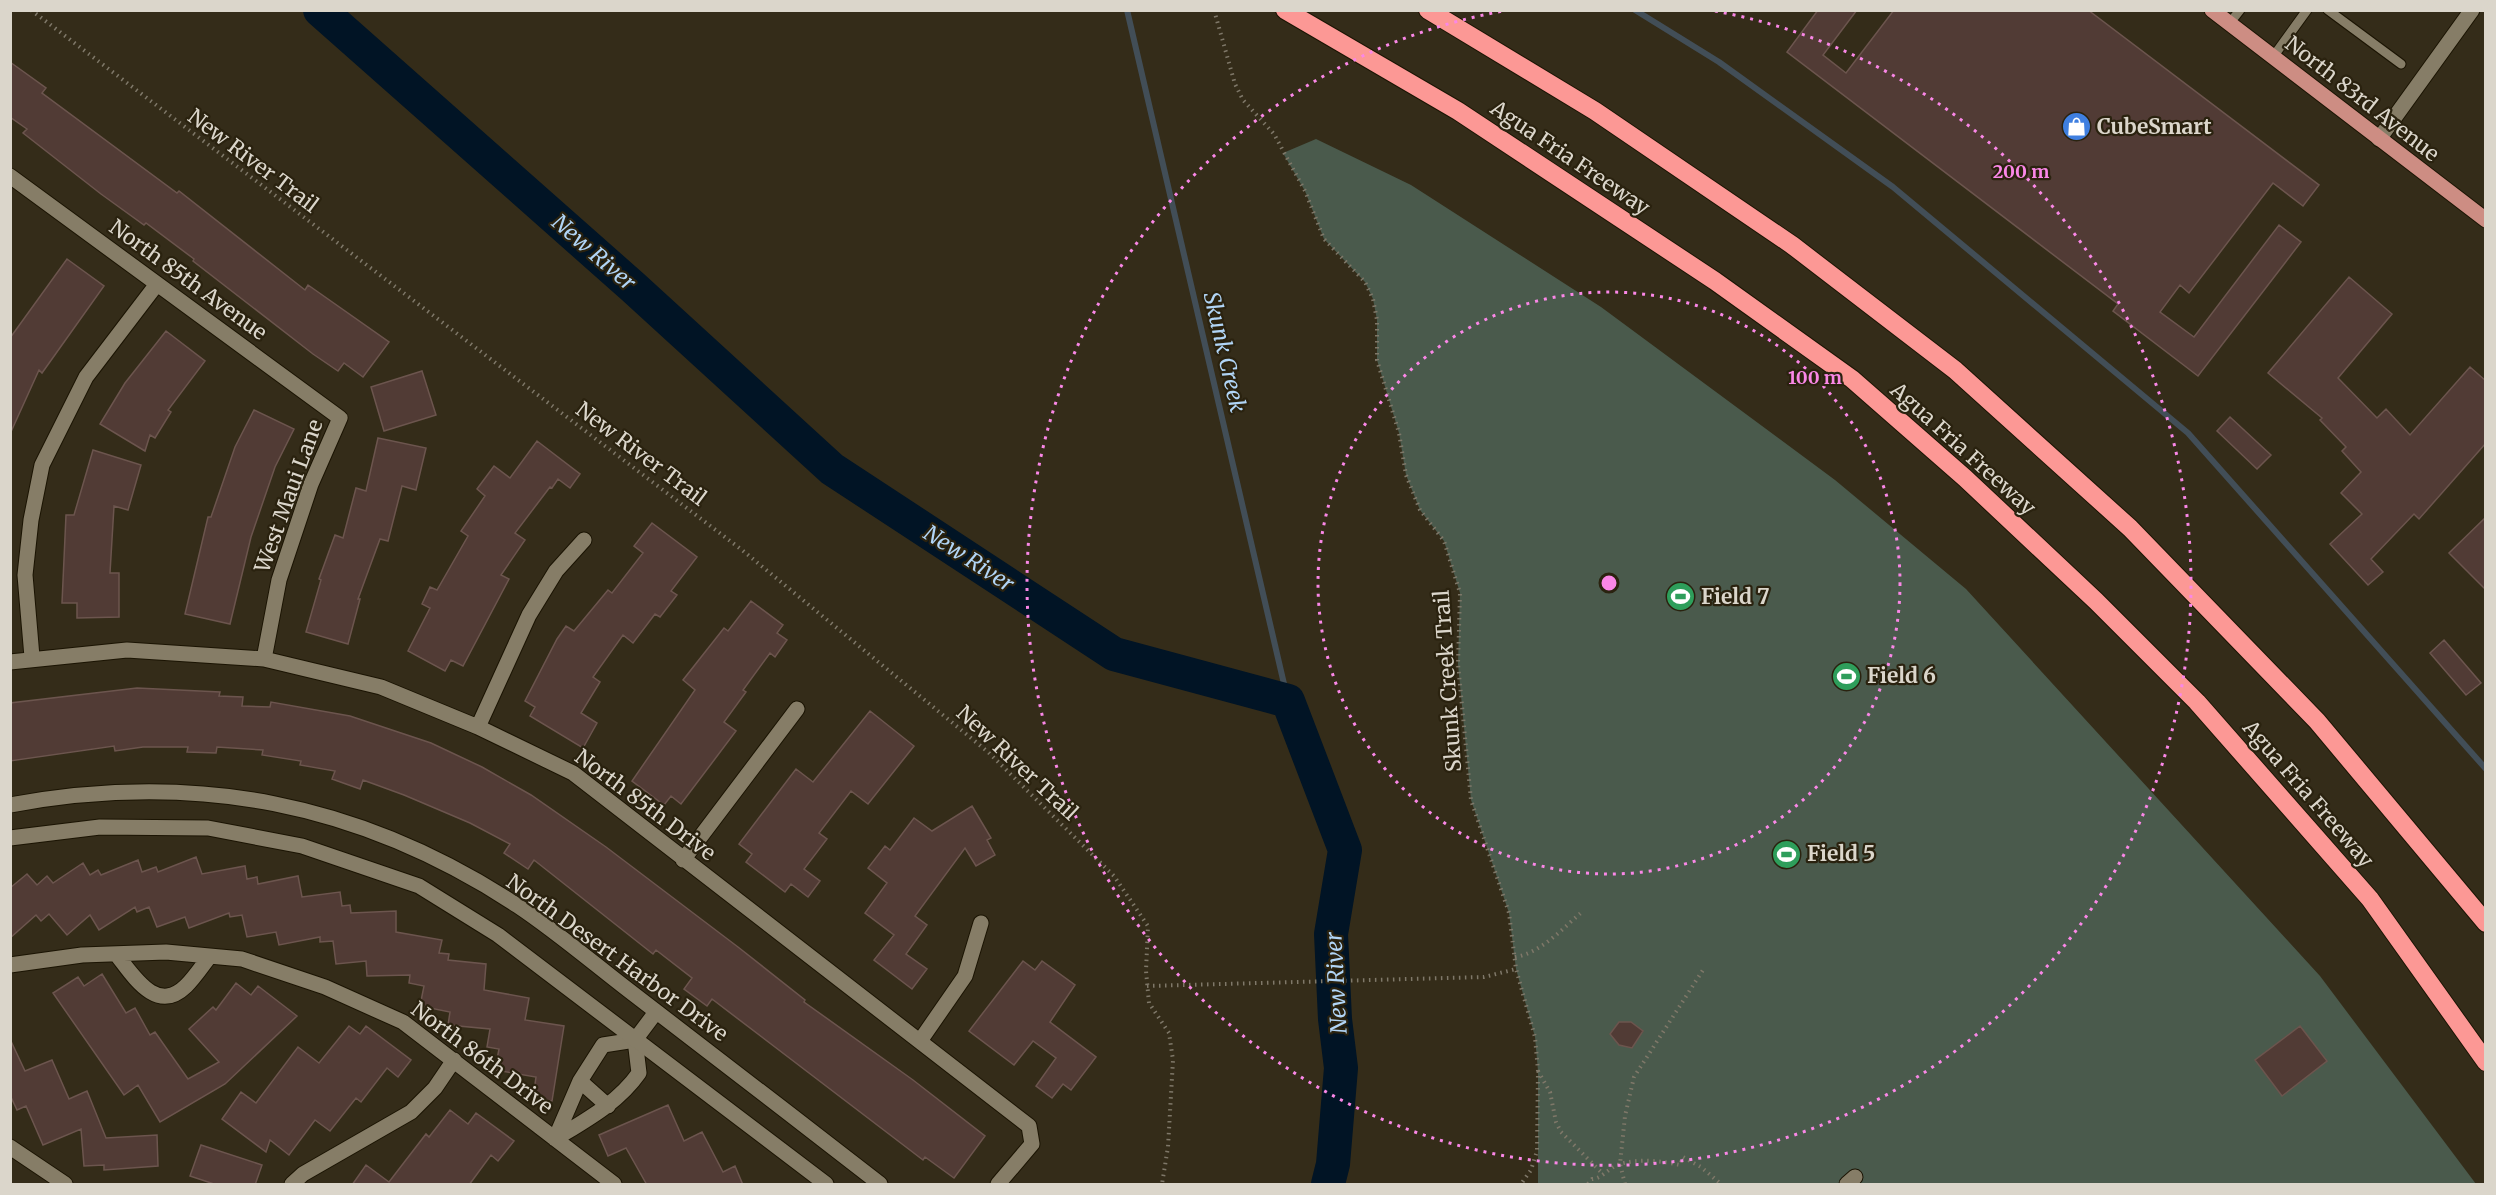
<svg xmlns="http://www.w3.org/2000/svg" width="2496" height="1195" viewBox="0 0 2496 1195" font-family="Merriweather,serif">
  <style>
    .green { fill: #4a5a4c }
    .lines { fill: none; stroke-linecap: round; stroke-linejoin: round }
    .stream { stroke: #424e57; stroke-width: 6 }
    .river { stroke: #011425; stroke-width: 34 }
    .building { fill: #513b35; stroke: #6c554e; stroke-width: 1.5 }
    .lane-casing { stroke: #1b1403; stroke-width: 11 }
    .street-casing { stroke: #1b1403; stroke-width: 17 }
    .secondary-casing { stroke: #1b1403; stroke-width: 17 }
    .primary-casing { stroke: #1b1403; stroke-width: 17 }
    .highway-casing { stroke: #1b1403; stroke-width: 20 }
    .path { stroke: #7f7869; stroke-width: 4; stroke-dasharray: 1.5 4.5; stroke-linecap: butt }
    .lane { stroke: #867d67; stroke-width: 9 }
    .street { stroke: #867d67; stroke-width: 15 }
    .secondary { stroke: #867d67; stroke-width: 15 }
    .primary { stroke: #cd8d83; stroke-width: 15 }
    .highway { stroke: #fc9895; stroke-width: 18 }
    .ring { fill: none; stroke: #fa87e7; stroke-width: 3; stroke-dasharray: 3 6 }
    .labels { text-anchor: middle; stroke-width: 4.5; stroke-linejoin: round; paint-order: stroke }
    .street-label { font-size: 21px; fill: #dbd6cb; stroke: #2a220f }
    .poi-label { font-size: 21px; font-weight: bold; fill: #dbd6cb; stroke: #2a220f; text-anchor: start }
    .water-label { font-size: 22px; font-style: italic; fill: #b1d5f6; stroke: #2a220f }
    .centre { fill: #fa87e7; stroke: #2a220f; stroke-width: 3 }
    .ring-label { font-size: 18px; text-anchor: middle; font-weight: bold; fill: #fa87e7; stroke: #2a220f; stroke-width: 4.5; stroke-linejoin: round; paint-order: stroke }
  </style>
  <rect width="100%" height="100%" fill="#342c19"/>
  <path class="green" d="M1316,139L1411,185L1601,307L1835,480L1966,589L2320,976L2476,1184H1538V1071L1535,1037L1516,969L1509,913L1471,800L1458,664L1460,593L1444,541L1420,510L1406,475L1399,433L1377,360V320L1373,299L1365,282L1324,239L1305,191L1283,153Z"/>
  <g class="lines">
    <path class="stream" d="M1127,10L1288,701
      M1635,10L1719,62L1893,187L2188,433L2486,769"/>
    <path class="river" d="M320,10L633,287L832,469L1114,654L1288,701L1345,850L1331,934L1335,1019L1341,1068L1333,1164L1328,1184"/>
  </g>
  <path class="building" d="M1818,10H1857L1823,55L1846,73L1894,10H2088L2319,185L2303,206L2273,183L2189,293L2180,285L2160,312L2194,337L2279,225L2301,242L2198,376L2113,311L2118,304L1787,52Z
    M10,62L46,88L42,93L177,193L179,191L305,290L308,285L389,342L363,377L344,363L338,371L313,354L193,261L194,259L146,223L144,225L101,194L23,133L27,129L10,117Z
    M67,259L104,286L42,373L39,370L10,434V338Z
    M2349,277L2392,314L2338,378L2377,418L2386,409L2410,435L2470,367L2486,381V443L2419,519L2414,514L2371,559L2383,572L2368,585L2330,544L2362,514L2341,493L2361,472L2342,451L2346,447L2320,420L2322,418L2268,373Z
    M166,331L205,361L168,410L171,412L155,438L150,435L145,451L100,424L125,383Z
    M422,371L436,415L384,431L371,387Z
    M254,410L294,429L275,467L251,537L230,624L185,614L208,517H211L235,447Z
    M2230,417L2271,455L2257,469L2217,431Z
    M378,438L426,448L416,490L402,486L388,541L380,539L358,599H360L348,644L306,632L321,580L319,579L335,535L343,538L356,488L366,491Z
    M537,441L580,474L570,488L558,479L552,488L550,487L515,533L525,540L501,575L509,579L463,666L451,660L445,671L408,651L430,608L422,604L430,587L437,590L468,536L461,531L485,496L477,489L494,466L510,478Z
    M93,450L141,465L128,510L114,506L110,573H119V617L77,618V603H62L66,515H74Z
    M2486,517V590L2449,553Z
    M652,523L697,557L671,591L677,595L660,617L655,614L633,643L623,635L593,677L600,682L581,713L597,723L583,748L530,716L535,707L525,701L557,639L566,626L574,631L608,590L612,593L643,553L634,546Z
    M751,601L783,625L777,633L787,640L775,657L770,653L743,690L746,692L724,722L736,731L681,804L671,796L664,805L632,781L695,690L683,680L724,628L728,631Z
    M2444,640L2481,683L2466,695L2430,653Z
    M137,688L220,692L219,696L243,697L242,706L270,707L271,702L350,716L431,743L482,767L531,795L606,847L738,947L805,1000L804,1002L913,1080L985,1136L954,1178L925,1157L923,1160L712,999L707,1006L684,989L692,978L656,950L653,954L534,860L528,869L504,853L510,844L470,823L404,795L363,780L360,789L332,779L335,771L300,765L301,761L262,755L263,750L217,747L216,753L187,752L188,747H143L115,751L114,746L10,761V703Z
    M870,711L914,746L868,804L851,791L819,833L827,839L804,869L820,881L808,897L791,884L785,892L746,862L752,854L739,844L796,769L813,782Z
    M972,806L991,838L987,840L995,855L976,866L965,848L915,916L927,925L906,954L927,969L912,989L874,960L894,935L865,913L887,883L868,868L885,846L890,850L914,818L932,831Z
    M196,857L202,874L245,866L247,879L257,877L258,884L298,876L302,897L340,892L342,906L350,905L351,913L396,911V932L442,940L439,953L449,954L448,960L486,964L484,990L529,998L525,1020L564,1026L552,1101L533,1098L536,1077L495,1070L499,1049L487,1047L490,1029L448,1025L450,1012L420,1006L424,986L409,983L410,975L367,976L366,961L336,964L333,941L320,942V937L279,945L276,932L247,937L242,915L230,917L229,913L189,928L185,917L157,927L149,907L137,912L135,907L99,930L90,915L67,935L49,914L41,921L36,915L10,938V888L27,874L37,885L47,876L53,883L83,863L90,875L98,870L101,875L138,860L142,872L156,867L158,872Z
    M1023,961L1035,970L1042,961L1075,985L1050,1022L1096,1057L1071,1090L1063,1084L1052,1098L1036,1086L1056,1058L1033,1041L1014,1065L969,1031Z
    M102,974L126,1013L135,1008L150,1035L155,1032L188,1079L219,1062L189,1029L213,1007L216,1010L236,983L251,995L258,986L297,1016L225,1084L160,1122L138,1085L124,1095L53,993L78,977L84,986Z
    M1619,1022H1631L1643,1031L1632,1048L1619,1045L1610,1034Z
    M349,1026L360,1034L366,1026L411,1060L398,1077L387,1068L361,1102L356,1098L330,1131L315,1120L289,1155L270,1140L266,1152L222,1119L241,1092L256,1103L298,1047L319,1063Z
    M2300,1026L2327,1061L2282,1096L2255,1060Z
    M10,1039L25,1071L52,1060L69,1099L87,1091L106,1138L157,1135L158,1166L104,1170V1165L84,1166L81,1129L43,1145L26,1106L17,1110L10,1095Z
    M668,1105L684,1141L702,1132L723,1172L735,1166L743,1185H647L626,1148L608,1156L599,1135Z
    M450,1110L468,1124L476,1113L514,1141L498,1161L491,1155L469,1185H352L366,1165L389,1182L426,1134L429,1137Z
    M201,1145L262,1165L255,1185H217L190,1176Z"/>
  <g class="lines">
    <defs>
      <path id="lane" d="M2328,10L2401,64
        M2229,24L2240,10
        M2273,57L2307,10"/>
      <path id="street" d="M10,176L340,418L311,484L279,580L264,659
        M32,657L25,575L31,520L42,465L86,377L157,284
        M10,662L127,650L264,659L381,687L478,727L573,773L1029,1126L1032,1144L998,1184
        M478,727L529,615L556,571L584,540
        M683,860L797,709
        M116,954C133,975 156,1015 186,986C195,977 202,966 210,956
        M10,965L82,955L166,952L242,959L325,987L403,1022L614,1184
        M635,1040L639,1073C618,1103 586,1120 555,1139L580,1081L603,1045Z
        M920,1041L965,976L981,923
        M580,1081L608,1106
        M10,1147L65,1184
        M292,1184L303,1174L411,1112L435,1088L454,1060
        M1847,1184L1855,1177"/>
      <path id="secondary" d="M2379,139L2472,10
        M10,805C195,771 360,802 518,906C560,934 600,969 640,999C721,1061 800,1122 880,1184
        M10,838L100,827L208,828L302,846L419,886L498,935L826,1184
        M635,1040L656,1012"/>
      <path id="primary" d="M2212,10L2486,220"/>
      <path id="highway" d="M1285,10L1458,111L1715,281L1852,379L1965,478L2096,601L2197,702L2370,899L2486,1062
        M1428,10L1595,111L1792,245L1955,370L2130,528L2317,721L2486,923"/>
    </defs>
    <use href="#lane" class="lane-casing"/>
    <use href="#street" class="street-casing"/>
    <use href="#secondary" class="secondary-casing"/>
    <use href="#primary" class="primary-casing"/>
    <use href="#highway" class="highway-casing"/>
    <path class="path" d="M31,10L742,550L988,752L1114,876L1148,926L1146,971L1149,1003L1169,1033L1173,1060L1168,1147L1162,1184
      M1214,10L1235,84L1243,100L1274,134L1305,191L1324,239L1365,282L1373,299L1377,320V360L1399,433L1406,475L1420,510L1444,541L1460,593L1458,664L1471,800L1509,913L1516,969L1535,1037L1538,1071L1537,1151L1531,1170L1521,1184
      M1515,957C1541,953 1563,928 1582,912
      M1147,986L1484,977L1516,969
      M1538,1071L1550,1092L1556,1122L1561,1132L1603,1174
      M1588,1184L1592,1179C1601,1179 1608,1169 1617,1165C1636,1158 1662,1161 1680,1165L1683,1157L1701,1167L1721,1184
      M1625,1184L1620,1164L1625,1116L1634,1077L1703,970"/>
    <use href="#lane" class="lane"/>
    <use href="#street" class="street"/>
    <use href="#secondary" class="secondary"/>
    <use href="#primary" class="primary"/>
    <use href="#highway" class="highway"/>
  </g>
  <g class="ring">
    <circle cx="1609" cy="583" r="291"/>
    <path d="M1715 11A582 582 0 1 1 1503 11"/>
  </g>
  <defs>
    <symbol id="shop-disc" viewBox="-11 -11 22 22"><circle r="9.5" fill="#3f7fe0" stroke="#2a220f"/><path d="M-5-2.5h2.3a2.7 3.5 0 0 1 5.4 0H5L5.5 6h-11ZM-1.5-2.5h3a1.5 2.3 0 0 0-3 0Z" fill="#fff"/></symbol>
    <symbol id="stadium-disc" viewBox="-11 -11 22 22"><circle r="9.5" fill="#2e9e5b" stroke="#2a220f"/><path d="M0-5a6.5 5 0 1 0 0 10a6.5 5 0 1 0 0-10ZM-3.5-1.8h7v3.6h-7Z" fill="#fff"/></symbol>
  </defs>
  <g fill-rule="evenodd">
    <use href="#shop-disc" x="2060" y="110" width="33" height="33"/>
    <use href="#stadium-disc" x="1664" y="580" width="33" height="33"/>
    <use href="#stadium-disc" x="1830" y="660" width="33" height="33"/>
    <use href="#stadium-disc" x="1770" y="838" width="33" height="33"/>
  </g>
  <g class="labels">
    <g class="street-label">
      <text transform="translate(2362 99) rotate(38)" y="7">North 83rd Avenue</text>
      <text transform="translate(1570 158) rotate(34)" y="7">Agua Fria Freeway</text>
      <text transform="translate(253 161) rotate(37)" y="7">New River Trail</text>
      <text transform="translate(188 280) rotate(36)" y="7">North 85th Avenue</text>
      <text transform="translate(1963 449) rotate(42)" y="7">Agua Fria Freeway</text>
      <text transform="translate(641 454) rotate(37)" y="7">New River Trail</text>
      <text transform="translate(289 496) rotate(-70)" y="7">West Maui Lane</text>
      <text transform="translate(1448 681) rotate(-94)" y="7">Skunk Creek Trail</text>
      <text transform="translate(1017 763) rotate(43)" y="7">New River Trail</text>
      <text transform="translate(2308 794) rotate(49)" y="7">Agua Fria Freeway</text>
      <text transform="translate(645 805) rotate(37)" y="7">North 85th Drive</text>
      <text transform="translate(617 958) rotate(36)" y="7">North Desert Harbor Drive</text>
      <text transform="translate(482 1058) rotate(37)" y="7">North 86th Drive</text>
    </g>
    <g class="poi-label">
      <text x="2097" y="134">CubeSmart</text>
      <text x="1701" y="604">Field 7</text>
      <text x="1867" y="683">Field 6</text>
      <text x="1807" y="861">Field 5</text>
    </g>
    <g class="water-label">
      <text transform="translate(594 252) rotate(41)" y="8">New River</text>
      <text transform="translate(1225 352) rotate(77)" y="8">Skunk Creek</text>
      <text transform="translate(969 558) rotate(33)" y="8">New River</text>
      <text transform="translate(1336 983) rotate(-93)" y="8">New River</text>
    </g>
  </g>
  <circle cx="1609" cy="583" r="9" class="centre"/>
  <g class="ring-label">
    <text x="2021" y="178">200 m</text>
    <text x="1815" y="384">100 m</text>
  </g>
  <rect width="2496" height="1195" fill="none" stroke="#dbd6cb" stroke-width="24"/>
</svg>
